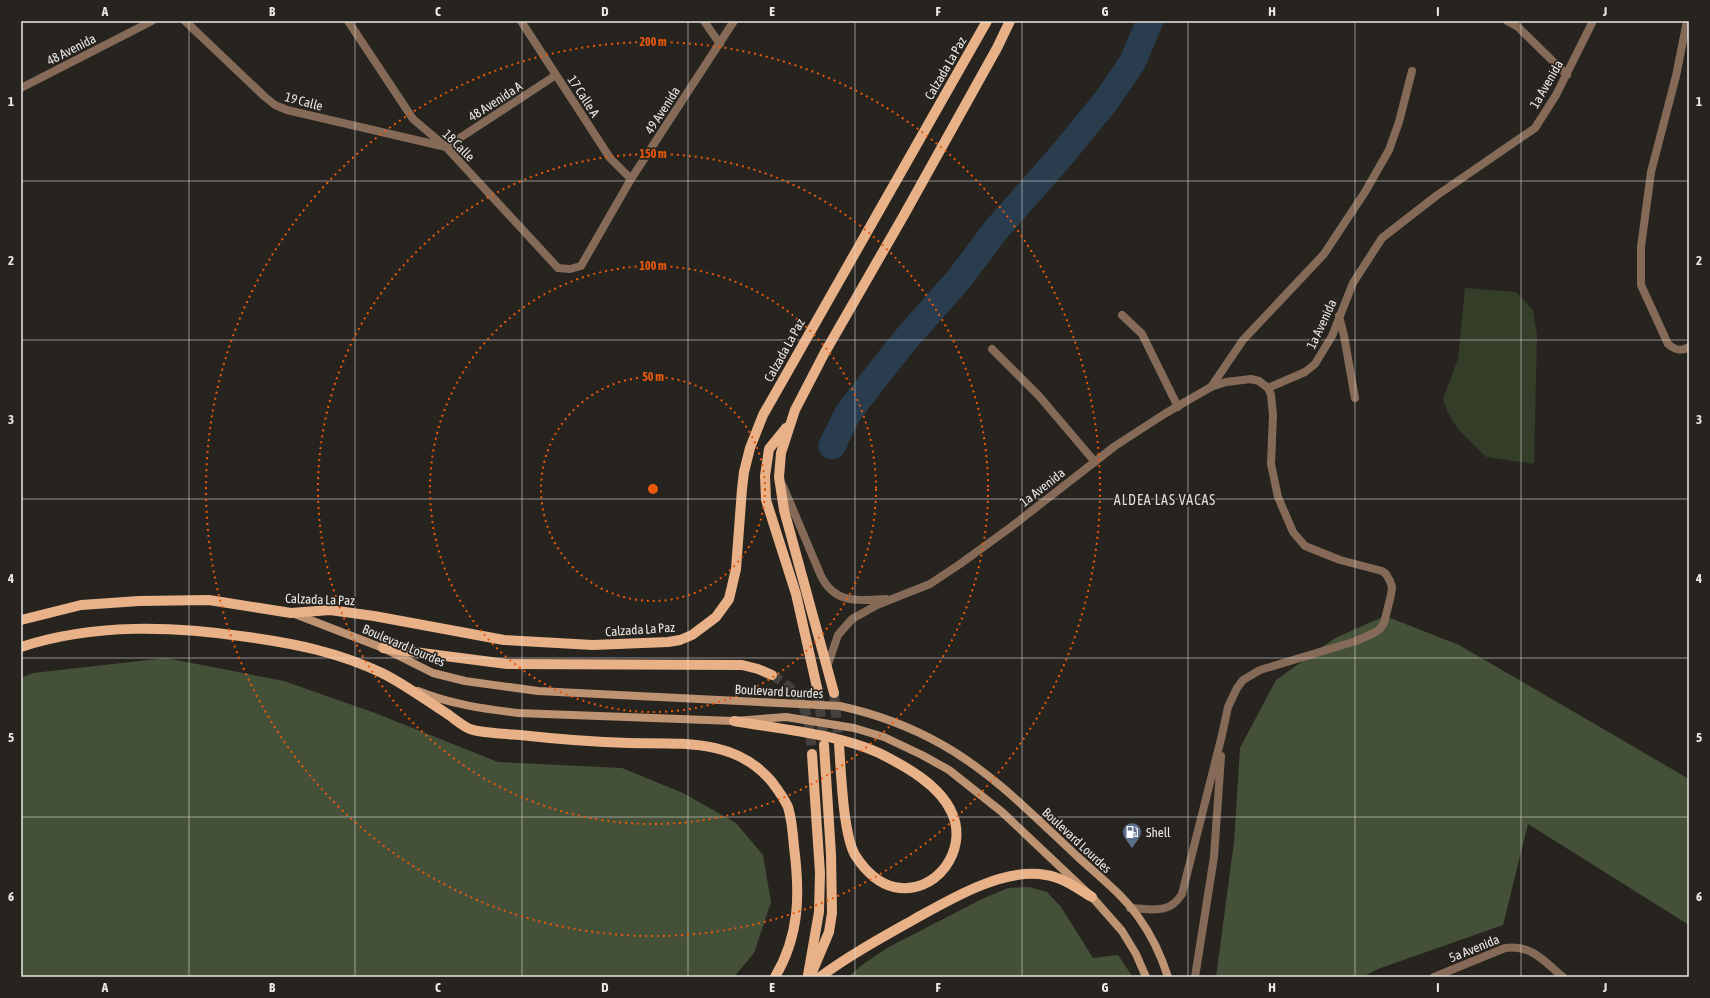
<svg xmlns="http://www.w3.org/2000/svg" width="1710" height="998" viewBox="0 0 1710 998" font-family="'Asap Condensed',sans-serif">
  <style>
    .green { fill: #333d27 }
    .forest { fill: #445038 }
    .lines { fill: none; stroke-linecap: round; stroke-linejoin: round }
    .river { stroke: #293d4f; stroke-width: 27 }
    .primary-tunnel { stroke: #44413e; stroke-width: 10; stroke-dasharray: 10 5; stroke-linecap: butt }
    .minor { stroke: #856b57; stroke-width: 8 }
    .tertiary { stroke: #856b57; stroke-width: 8 }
    .secondary { stroke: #bd9372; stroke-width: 8 }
    .primary { stroke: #e8b187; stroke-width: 10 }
    .grid { fill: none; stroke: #eae8e5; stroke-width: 1; stroke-opacity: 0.55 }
    .ring { fill: none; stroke: #e8590c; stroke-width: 2; stroke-dasharray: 2 4 }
    .labels { text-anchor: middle; stroke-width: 3.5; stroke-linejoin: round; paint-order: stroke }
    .street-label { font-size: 13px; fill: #eae8e5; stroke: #272420 }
    .poi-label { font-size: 13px; fill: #eae8e5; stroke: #272420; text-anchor: start }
    .neighbourhood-label { font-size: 14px; letter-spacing: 1px; fill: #e3dfda; stroke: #272420 }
    .centre { fill: #e8590c; stroke: #272420; stroke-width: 2 }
    .ring-label { font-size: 12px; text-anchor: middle; font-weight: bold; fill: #e8590c; stroke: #272420; stroke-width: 3.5; stroke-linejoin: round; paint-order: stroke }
    .neatline { fill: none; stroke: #eae8e5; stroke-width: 1.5 }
    .grid-label { font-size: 13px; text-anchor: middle; font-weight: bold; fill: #eae8e5 }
  </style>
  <rect width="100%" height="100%" fill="#272420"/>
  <path class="green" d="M1465,288L1516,292L1533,310L1537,335L1534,464L1486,457L1458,429L1448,413L1443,399L1458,359Z"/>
  <path class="forest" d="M1385,616L1459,645L1689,779V925L1528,824L1503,925L1378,969L1363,977H1216L1234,842L1240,748L1276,680L1335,638Z
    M166,658L284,681L375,713L498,762L622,768L683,793L736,823L763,855L771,902L754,953L734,977H21V678L33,673Z
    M1029,887L1047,892L1061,907L1093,958L1118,955L1133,977H848L862,965L887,948L982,899L1008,888Z"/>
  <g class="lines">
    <path class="river" d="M832,446L848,413L879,373L906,339L959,279L995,231L1061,156L1106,101L1132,63L1150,21"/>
    <path class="primary-tunnel" d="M772,675C807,696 809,716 812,754
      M818,692L824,743
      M834,693L839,744"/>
    <path class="minor" d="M185,21L265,97L275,105L287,110L446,147L556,75
      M348,21L413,119L446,147L558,268L570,269L581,266L631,179L734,21
      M521,21L610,158L631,179
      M704,21L720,44
      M1507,21L1518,27L1567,75
      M1687,21L1676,76L1651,172L1641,247V285L1668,344C1675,350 1681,352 1689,347
      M21,88L152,21
      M1122,315L1142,334L1178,407
      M1339,316L1344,336L1355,398
      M992,349L1039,396L1095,462
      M1211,387L1243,340L1324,254L1365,192L1389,150L1399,122L1412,71
      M1268,388L1305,372L1315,364L1332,336L1353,283L1382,238L1436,196L1535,128L1556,95L1593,21
      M1434,977L1505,948C1531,944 1544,961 1563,977"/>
    <path class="tertiary" d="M783,486L821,576C835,604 858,601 886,599
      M827,667L838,635L852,619L877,605L930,584L960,564L1011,527L1115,446L1166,413L1211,387L1226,382L1251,379L1259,381L1268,388L1271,395L1273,415L1271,464L1278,497L1293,532L1305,546L1340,560L1382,571L1386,574L1390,581L1392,587L1391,595L1384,623L1380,629L1374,633L1356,641L1260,670L1243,680L1237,688L1228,707L1222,735L1182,894C1169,915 1152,909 1130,908
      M1195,977L1214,857L1221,756"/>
    <path class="secondary" d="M292,613L383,648L433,673L465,681L538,691L840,706C876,714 909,726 941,744C993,773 1036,818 1079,858C1099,876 1123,895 1139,918C1152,936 1161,955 1168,977
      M418,691C450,704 484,709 518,713L734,721L786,717L854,728L884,737L922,755L949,770L1002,812L1092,897L1122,931L1136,954L1146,977"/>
    <path class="primary" d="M786,428L769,449L765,476L766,500L796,594L818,692
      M21,620L81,605L139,601L209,600L291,613L330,610L374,616L504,640L593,645L668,642L680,640L692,635L716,617L729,599L736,569L742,489L744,472L750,448L763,415L987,21
      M21,647C94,623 173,626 248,637C297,644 337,652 382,673C406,685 427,701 449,715C456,720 463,726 470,729C481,733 507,734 520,735C556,739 592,742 629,743C681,744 736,738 772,782C778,790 784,798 788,807C792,820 793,834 794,847C800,893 800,935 775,977
      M383,648L507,664L742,665L758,669L772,675
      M834,693L784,510L779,477L781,453L795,410L824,354L904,215L997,48L1010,21
      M734,721C780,729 837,734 879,753C905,766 940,785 952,813C969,851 935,896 894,887C877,883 864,869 855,855C843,834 841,771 839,744
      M808,975L819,912L820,873L812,754
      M810,977L829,932L832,913L831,854L824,745
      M820,977C850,955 881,938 913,920C949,900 1003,867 1046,875C1062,877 1078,889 1092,897"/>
  </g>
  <path class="grid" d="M189,21V977M355,21V977M522,21V977M688,21V977M855,21V977M1022,21V977M1188,21V977M1355,21V977M1521,21V977M21,181H1689M21,340H1689M21,499H1689M21,658H1689M21,817H1689"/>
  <g class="ring">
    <circle cx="653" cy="489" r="112"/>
    <circle cx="653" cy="489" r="223"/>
    <circle cx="653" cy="489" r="335"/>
    <circle cx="653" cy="489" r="447"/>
  </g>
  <defs>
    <symbol id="fuel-pin" viewBox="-11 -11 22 30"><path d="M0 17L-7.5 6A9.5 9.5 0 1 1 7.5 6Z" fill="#5c6f8a" stroke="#272420"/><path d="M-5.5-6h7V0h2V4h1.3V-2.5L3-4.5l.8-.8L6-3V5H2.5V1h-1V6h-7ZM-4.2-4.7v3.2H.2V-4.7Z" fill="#fff"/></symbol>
  </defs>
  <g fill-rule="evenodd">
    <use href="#fuel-pin" x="1121" y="821" width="22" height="30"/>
  </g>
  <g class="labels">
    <g class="street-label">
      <text transform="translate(71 49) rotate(-27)" y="5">48 Avenida</text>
      <text transform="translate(945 68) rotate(-60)" y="5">Calzada La Paz</text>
      <text transform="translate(1546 84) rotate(-60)" y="5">1a Avenida</text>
      <text transform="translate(584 96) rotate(57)" y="5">17 Calle A</text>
      <text transform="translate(304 101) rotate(15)" y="5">19 Calle</text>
      <text transform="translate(495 101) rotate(-33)" y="5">48 Avenida A</text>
      <text transform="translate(662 110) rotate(-57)" y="5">49 Avenida</text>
      <text transform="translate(459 145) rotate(45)" y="5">18 Calle</text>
      <text transform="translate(1321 324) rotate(-65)" y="5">1a Avenida</text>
      <text transform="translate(784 350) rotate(-61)" y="5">Calzada La Paz</text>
      <text transform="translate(1042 487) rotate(-38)" y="5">1a Avenida</text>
      <text transform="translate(320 599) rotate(2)" y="5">Calzada La Paz</text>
      <text transform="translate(640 629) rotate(-4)" y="5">Calzada La Paz</text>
      <text transform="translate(404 645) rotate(23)" y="5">Boulevard Lourdes</text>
      <text transform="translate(779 691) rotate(3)" y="5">Boulevard Lourdes</text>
      <text transform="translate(1077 840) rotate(43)" y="5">Boulevard Lourdes</text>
      <text transform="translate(1474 948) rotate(-22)" y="5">5a Avenida</text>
    </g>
    <g class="poi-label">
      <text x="1146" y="837">Shell</text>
    </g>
    <g class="neighbourhood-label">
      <text x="1165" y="505">ALDEA LAS VACAS</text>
    </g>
  </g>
  <circle cx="653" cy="489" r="6" class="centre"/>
  <g class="ring-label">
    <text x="653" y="46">200 m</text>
    <text x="653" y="158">150 m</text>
    <text x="653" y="270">100 m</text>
    <text x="653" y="381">50 m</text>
  </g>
  <rect width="1710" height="998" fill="none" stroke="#272420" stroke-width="44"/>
  <rect x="22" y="22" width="1666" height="954" class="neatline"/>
  <g class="grid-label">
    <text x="105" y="16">A</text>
    <text x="272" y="16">B</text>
    <text x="438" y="16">C</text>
    <text x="605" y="16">D</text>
    <text x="772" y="16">E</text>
    <text x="938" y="16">F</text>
    <text x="1105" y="16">G</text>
    <text x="1272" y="16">H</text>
    <text x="1438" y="16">I</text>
    <text x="1605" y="16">J</text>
    <text x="11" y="106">1</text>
    <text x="1699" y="106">1</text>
    <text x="11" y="265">2</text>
    <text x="1699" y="265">2</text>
    <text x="11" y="424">3</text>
    <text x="1699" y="424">3</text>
    <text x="11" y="583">4</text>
    <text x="1699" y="583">4</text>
    <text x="11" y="742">5</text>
    <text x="1699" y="742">5</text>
    <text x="11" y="901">6</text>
    <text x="1699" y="901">6</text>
    <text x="105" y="992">A</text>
    <text x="272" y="992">B</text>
    <text x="438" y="992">C</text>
    <text x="605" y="992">D</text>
    <text x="772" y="992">E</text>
    <text x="938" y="992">F</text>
    <text x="1105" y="992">G</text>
    <text x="1272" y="992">H</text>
    <text x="1438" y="992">I</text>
    <text x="1605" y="992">J</text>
  </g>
</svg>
